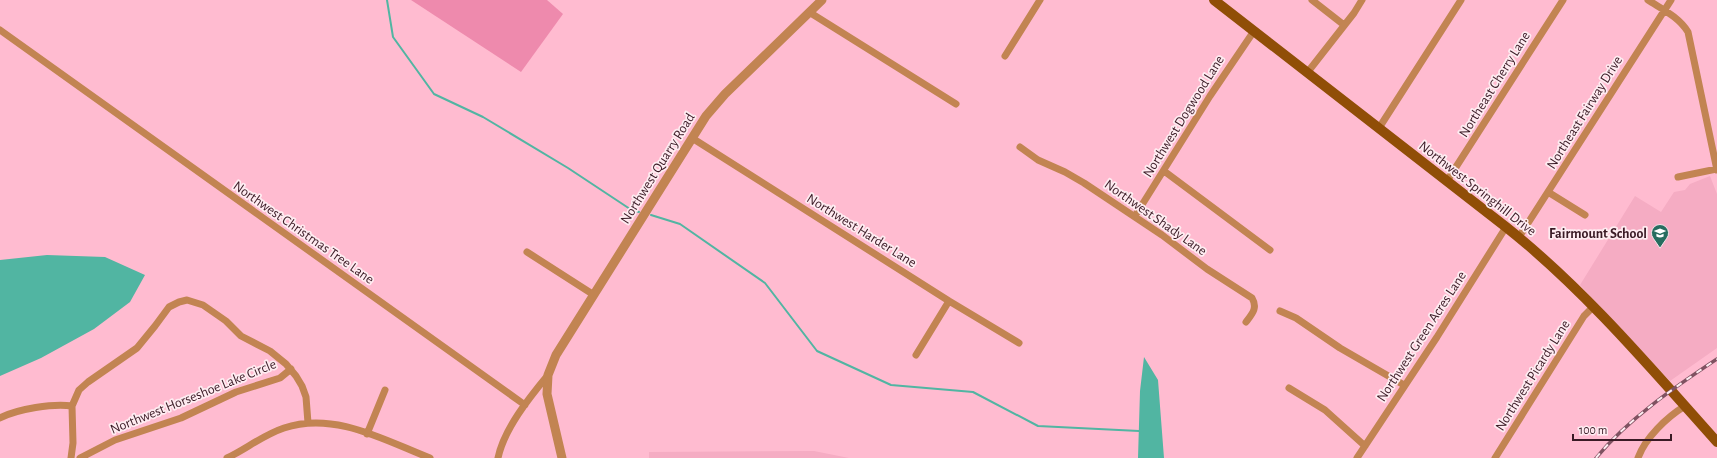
<svg xmlns="http://www.w3.org/2000/svg" width="1717" height="458" viewBox="0 0 1717 458" font-family="'Alegreya Sans',sans-serif">
  <style>
    .built { fill: #f5acc3 }
    .green { fill: #ee8aad }
    .water { fill: #51b5a2 }
    .lines { fill: none; stroke-linecap: round; stroke-linejoin: round }
    .stream { stroke: #51b5a2; stroke-width: 2 }
    .minor { stroke: #c28452; stroke-width: 7 }
    .tertiary { stroke: #c28452; stroke-width: 9 }
    .primary { stroke: #904e07; stroke-width: 10 }
    .rail-casing { stroke: #7f5261; stroke-width: 3.5 }
    .rail { stroke: #feecf1; stroke-width: 2; stroke-dasharray: 6; stroke-linecap: butt }
    .labels { text-anchor: middle; stroke-width: 3.5; stroke-linejoin: round; paint-order: stroke }
    .street-label { font-size: 14px; fill: #3a1a25; stroke: #feecf1 }
    .poi-label { font-size: 14px; font-weight: bold; fill: #3a1a25; stroke: #feecf1; text-anchor: end }
  </style>
  <rect width="100%" height="100%" fill="#ffbbd0"/>
  <path class="built" d="M1710,176L1717,194V348L1670,381L1580,285L1635,196L1661,212L1674,192L1685,190L1690,184Z
    M814,451L849,458H649V452Z"/>
  <path class="green" d="M411,0H547L563,14L521,72Z"/>
  <path class="water" d="M47,255L105,257L145,275L130,302L94,329L41,358L0,376V260Z
    M1144,357L1158,380L1164,458H1138L1140,391Z"/>
  <g class="lines">
    <path class="stream" d="M387,0L393,37L434,94L483,117L568,168L630,209L639,212
      M651,215L680,224L765,283L817,351L891,385L973,392L1038,426L1139,431"/>
    <path class="minor" d="M1312,0L1344,25
      M1648,0C1662,9 1679,17 1688,32L1717,170
      M809,12L956,104
      M0,30L525,405
      M1005,56L1040,0
      M1307,73L1354,13L1362,0
      M1379,128L1461,0
      M692,138L949,301L1019,343
      M1020,147L1038,160L1065,172L1084,183L1162,235L1207,269L1252,298C1258,308 1252,314 1246,322
      M1164,171L1270,250
      M1678,177L1717,169
      M1447,181L1563,0
      M1548,192L1585,215
      M1135,216L1210,96L1254,31
      M1519,237L1671,0
      M527,252L594,295
      M1280,311L1296,318L1340,348L1404,385
      M916,355L949,301
      M1289,388L1325,410L1365,446
      M0,418C17,409 54,403 72,406
      M367,434L385,390
      M71,458L73,443L72,406L79,390L88,382L137,348L155,326L169,307L179,302L187,300L203,305L226,321L241,336L270,351L286,364L296,376L302,386L306,397L308,423
      M80,458L115,440L181,418L236,392L280,378L291,369
      M227,458C246,449 263,435 284,428C334,411 384,440 430,458
      M498,458C504,429 529,398 548,375
      M1357,458L1437,337L1506,227
      M1495,458L1584,316L1593,307
      M1638,458C1645,438 1667,417 1685,406"/>
    <path class="tertiary" d="M562,458L547,394L548,375L556,355L706,116L725,94L822,0"/>
    <path class="primary" d="M1214,0L1506,227C1584,289 1650,367 1717,442"/>
    <defs>
      <path id="rail" d="M1596,458C1628,419 1675,387 1717,359"/>
    </defs>
    <use href="#rail" class="rail-casing"/>
    <use href="#rail" class="rail"/>
  </g>
  <defs>
    <symbol id="school-pin" viewBox="-11 -11 22 30"><path d="M0 17L-7.5 6A9.5 9.5 0 1 1 7.5 6Z" fill="#276c5f" stroke="#feecf1"/><path d="M0-5L7-2L0 1L-7-2ZM-4 1L0 2.5L4 1V4Q0 6-4 4Z" fill="#fff"/></symbol>
  </defs>
  <g fill-rule="evenodd">
    <use href="#school-pin" x="1650" y="223" width="20" height="27"/>
  </g>
  <g class="labels">
    <g class="street-label">
      <text transform="translate(1494 84) rotate(-58)" y="5">Northeast Cherry Lane</text>
      <text transform="translate(1584 112) rotate(-58)" y="5">Northeast Fairway Drive</text>
      <text transform="translate(1183 116) rotate(-58)" y="5">Northwest Dogwood Lane</text>
      <text transform="translate(657 168) rotate(-58)" y="5">Northwest Quarry Road</text>
      <text transform="translate(1478 188) rotate(38)" y="5">Northwest Springhill Drive</text>
      <text transform="translate(1156 217) rotate(35)" y="5">Northwest Shady Lane</text>
      <text transform="translate(862 230) rotate(32)" y="5">Northwest Harder Lane</text>
      <text transform="translate(304 232) rotate(35)" y="5">Northwest Christmas Tree Lane</text>
      <text transform="translate(1421 336) rotate(-57)" y="5">Northwest Green Acres Lane</text>
      <text transform="translate(1532 375) rotate(-58)" y="5">Northwest Picardy Lane</text>
      <text transform="translate(193 396) rotate(-22)" y="5">Northwest Horseshoe Lake Circle</text>
    </g>
    <g class="poi-label">
      <text x="1647" y="238">Fairmount School</text>
    </g>
  </g>
  <path d="M1573 434v6h98v-6" fill="none" stroke="#3a1a25" stroke-width="2"/>
  <text x="1579" y="434" font-size="12" fill="#3a1a25" stroke="#feecf1" stroke-width="3" paint-order="stroke">100 m</text>
</svg>
